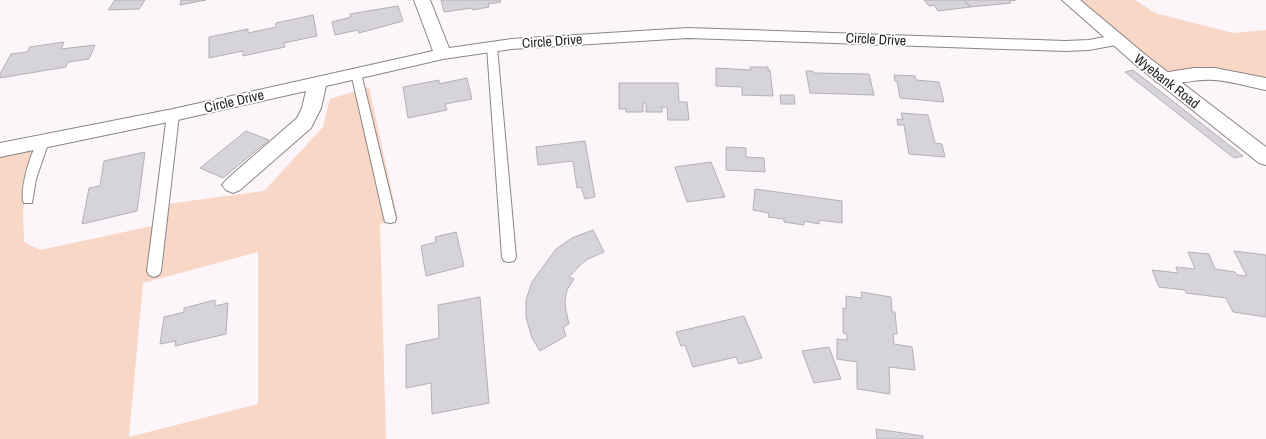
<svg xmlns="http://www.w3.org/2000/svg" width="1266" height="439" viewBox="0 0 1266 439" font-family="'Archivo Narrow',sans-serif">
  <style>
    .green { fill: #f8d7c6; fill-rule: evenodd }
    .building { fill: #d6d3d9; stroke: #b3b0b6 }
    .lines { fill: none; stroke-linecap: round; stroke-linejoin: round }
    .service-casing { stroke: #8a8488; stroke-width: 2 }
    .minor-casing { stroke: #8a8488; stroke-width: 2 }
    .tertiary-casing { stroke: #8a8488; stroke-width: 2 }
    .service { fill: #fff; fill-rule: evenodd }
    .minor { fill: #fff; fill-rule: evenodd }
    .tertiary { fill: #fff; fill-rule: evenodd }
    .labels { text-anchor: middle; stroke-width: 3.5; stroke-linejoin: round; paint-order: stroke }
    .street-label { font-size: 14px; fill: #262425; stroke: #fff }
  </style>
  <rect width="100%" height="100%" fill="#fcf5f9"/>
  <path class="green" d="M1070,0H1135L1155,13L1233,33L1266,30V83L1214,74L1160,78Z
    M369,87L398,220L380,224L386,439H0V151L42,142L28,179L23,212L24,242L40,250L157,225L160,205L264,191L323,127L330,99ZM258,252V404L129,437L143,283Z"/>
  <path class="building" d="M115,0H145L139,9L108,10Z
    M181,0H206L180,5Z
    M441,0H500L501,2L488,4L489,7L473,10L472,8L444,12Z
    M924,0H964L970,7L938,11L934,5L929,6Z
    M964,0H1016L1009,1L1011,3L970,7Z
    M398,6L403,21L359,33L358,30L335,35L332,22L351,17L350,14Z
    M313,15L317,36L284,43L285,47L243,56V51L209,58V37L248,29V33L276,27V23Z
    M64,42L61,49L95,45L89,59L68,62L66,67L0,78V74L11,54L27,52L30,47Z
    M750,67H768V70H770L773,96L742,95V87L716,86V68L751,70Z
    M1133,70L1243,156L1234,158L1125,72Z
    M806,71H813L814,73L869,74L874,95L810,93Z
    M894,75L915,76L916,80L939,82L944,102L900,98L897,81H895Z
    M467,78L472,99L445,104L447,110L408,118L403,87L439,80V84Z
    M619,83H678L679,102H687L689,120H668L667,107H662V112H646V103H643V112H626V109H619Z
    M780,95H794L795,104H781Z
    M901,113L928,115L935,143L942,144L945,157L909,154L904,125H898L897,119L903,120Z
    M246,131L269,140L223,178L200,168Z
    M585,141L595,197L585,199L581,187L577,188L573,161L538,165L536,147Z
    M726,147L746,148V157L764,158L765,172L726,170Z
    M145,152L137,211L82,224L89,188L100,186L104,161Z
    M711,162L725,197L687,202L675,167Z
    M755,189L842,201V223L819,220V224L804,221V225L784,222V219L768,217L769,213L753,210Z
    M593,230L604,252L588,259L580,265L569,277L574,279L567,290L565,301L566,311L569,324L563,327L566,336L540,351L532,338L526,317V300L532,282L556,249L572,238Z
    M456,232L464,266L426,276L421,246L436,242L435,237Z
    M1234,251L1266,255V317L1233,312L1226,298L1186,293L1185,290L1159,287L1152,270L1178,273L1176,267L1195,269L1188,252L1209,254L1215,269L1235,272L1237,275L1247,276Z
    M861,292L891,297L892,312H895L897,334H893L894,344L912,347L915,370L889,367L890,394L857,389V362L837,359V339L847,340V334L843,333V308L846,309V296L862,298Z
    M480,297L489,403L432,414L431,383L406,388V345L439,338L438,305Z
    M215,300V306L228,303L226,334L175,346L176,341L160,344L164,317L184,312V308Z
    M744,316L762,358L739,364L736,357L693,367L685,345L681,346L676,332Z
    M829,347L841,379L814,383L802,351Z
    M876,429L923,436V439H877Z"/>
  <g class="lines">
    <defs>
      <path id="service" d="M492,44L497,47L516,257L514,261L509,262L504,261L502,257L487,47Z
        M356,70L361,73L396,218L395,222L390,223L385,222L384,218L351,73Z
        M173,111L179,115L161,271L159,275L154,277L149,275L147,271L167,115Z
        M43,137L49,141L36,179L32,203H24C18,193 33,140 43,137Z"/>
      <path id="minor" d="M414,0H430L449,48L511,39L688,28L1065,41L1089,40L1115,35L1121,36L1124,40L1121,44L1089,50L1065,51L688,38L511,49L443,59L326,86L321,108L311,128L240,190L233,193L226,190L222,185L226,180L297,118L302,108L306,91L173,121L0,157V143L173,109L433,51Z
        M1194,68H1215L1266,78V90C1249,87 1231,81 1214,80C1195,78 1174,87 1156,82L1153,78L1156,74Z"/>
      <path id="tertiary" d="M1062,0H1080L1148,57L1266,147V165L1259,163L1136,65Z"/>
    </defs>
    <use href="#service" class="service-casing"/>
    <use href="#minor" class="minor-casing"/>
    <use href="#tertiary" class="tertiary-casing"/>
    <use href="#service" class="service"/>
    <use href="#minor" class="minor"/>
    <use href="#tertiary" class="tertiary"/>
  </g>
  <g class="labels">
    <g class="street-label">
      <text transform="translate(876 39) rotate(3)" y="5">Circle Drive</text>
      <text transform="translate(552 41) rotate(-4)" y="5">Circle Drive</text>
      <text transform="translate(1167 81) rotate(38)" y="5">Wyebank Road</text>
      <text transform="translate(234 101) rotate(-13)" y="5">Circle Drive</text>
    </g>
  </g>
</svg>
